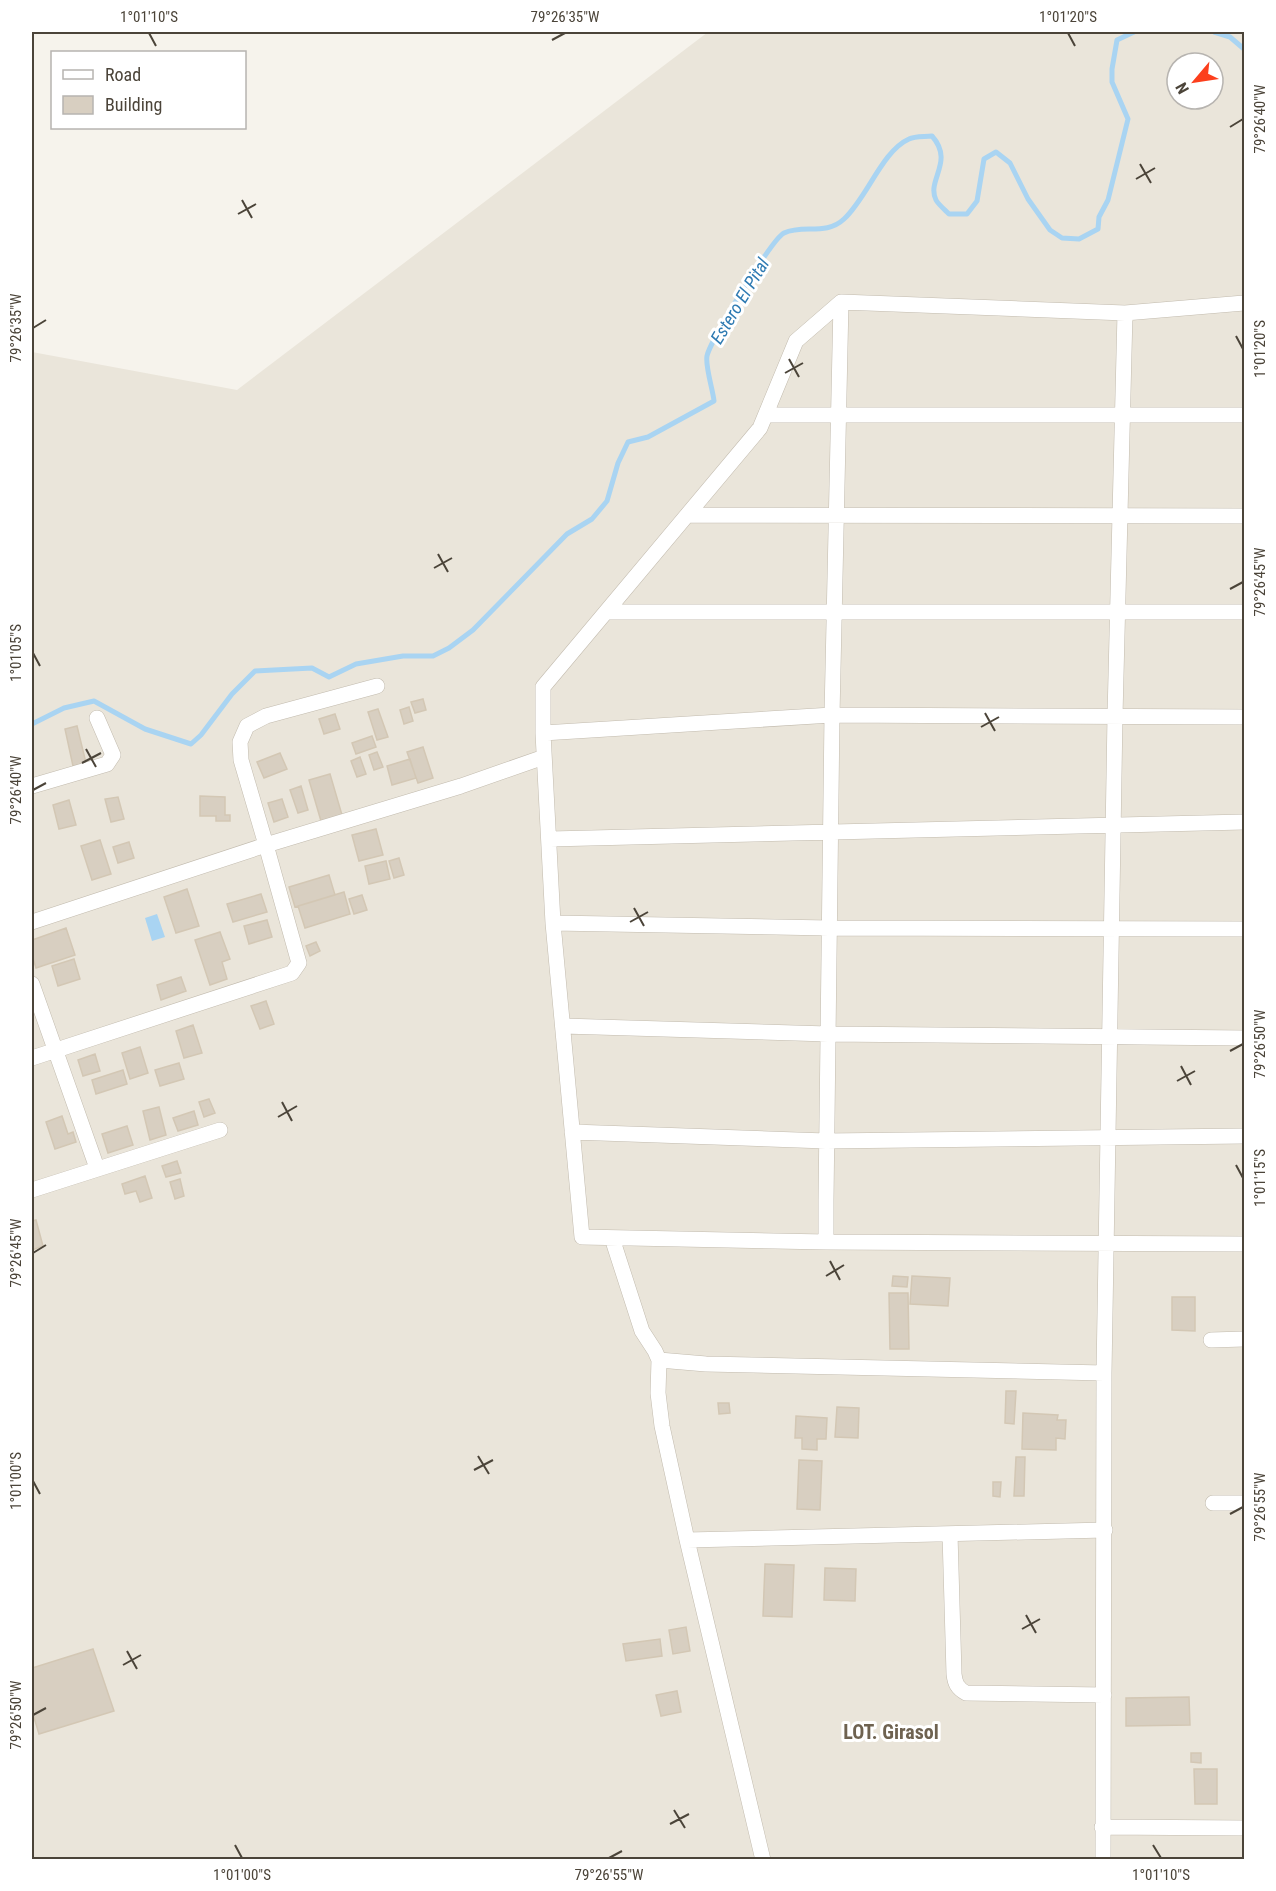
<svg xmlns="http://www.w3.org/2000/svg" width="1276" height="1891" viewBox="0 0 1276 1891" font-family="'Roboto Condensed',sans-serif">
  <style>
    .residential { fill: #eae5da; fill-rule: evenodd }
    .water { fill: #a9d4f2 }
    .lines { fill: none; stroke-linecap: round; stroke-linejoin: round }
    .stream { stroke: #a9d4f2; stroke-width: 5 }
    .building { fill: #d8cfc1; stroke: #d3c7b4; stroke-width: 1.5 }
    .street-casing { stroke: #c2bbae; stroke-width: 16 }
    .street { stroke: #fff; stroke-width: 15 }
    .ticks { fill: none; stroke: #4b4439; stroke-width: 2 }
    .labels { text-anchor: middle; stroke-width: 6; stroke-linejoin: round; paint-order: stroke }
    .water-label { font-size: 18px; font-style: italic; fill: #2e7ab2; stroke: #fff }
    .quarter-label { font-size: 20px; font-weight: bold; fill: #6e6250; stroke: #fff }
    .neatline { fill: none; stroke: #4b4439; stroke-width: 2 }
    .ticks-label { font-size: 15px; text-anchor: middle; fill: #4b4439 }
  </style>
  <rect width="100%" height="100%" fill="#f6f3ec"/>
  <path class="residential" d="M708,32H1244V1859H32V352L237,390ZM1177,63H1213V99H1177Z"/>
  <path class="water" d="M157,914L165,937L152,941L145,918Z"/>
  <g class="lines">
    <path class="stream" d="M1214,32L1230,37L1244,49
      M32,724L64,708L94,701L145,729L191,744L201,735L232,694L255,671L312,668L329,677L356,664L403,656H433L449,648L473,630L567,534L592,519L607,501L618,463L628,442L648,437L714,401C713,390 705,366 707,356C710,341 772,239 784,233C803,224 826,236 844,219C867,198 882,151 909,139C915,136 925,137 932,136C955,162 926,180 936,200C938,204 945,210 949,214H967L977,201L984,159L996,152L1010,163L1028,199L1050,230L1062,238L1079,239L1098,229L1099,217L1108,200L1128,119L1112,82V69L1117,40L1134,32"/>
  </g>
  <path class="building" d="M423,699L426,710L415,713L411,702Z
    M409,707L413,721L404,724L400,710Z
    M378,709L388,737L377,740L368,712Z
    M335,714L340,729L324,734L319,719Z
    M77,726L86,763L73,766L65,729Z
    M372,736L376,747L356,754L352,743Z
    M423,747L433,778L418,783L407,752Z
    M377,752L383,767L374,770L369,755Z
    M280,753L287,769L264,778L257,762Z
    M360,757L366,774L357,777L351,761Z
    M410,759L416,778L392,785L387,766Z
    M330,774L342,815L321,821L309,780Z
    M301,786L308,810L298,813L290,790Z
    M200,796L225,797V815H230V821H216V816H200Z
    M118,797L124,819L111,822L105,799Z
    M282,799L288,817L274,822L268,803Z
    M69,800L76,825L59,829L53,805Z
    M376,829L383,855L359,861L352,835Z
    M100,840L111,874L92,880L81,846Z
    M129,842L134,858L118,863L113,847Z
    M399,858L404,875L394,878L389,861Z
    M386,861L390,879L369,884L365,866Z
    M329,875L335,895L295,907L289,887Z
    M187,889L199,926L176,933L164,897Z
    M344,892L350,914L305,928L298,906Z
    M261,894L267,912L233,922L227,904Z
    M362,895L367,910L354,914L349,899Z
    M267,920L272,937L249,944L244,926Z
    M66,928L75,955L36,968L32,955V940Z
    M220,932L230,959L222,962L227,979L210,985L195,940Z
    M316,942L320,951L310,956L306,946Z
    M74,959L80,979L58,986L52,966Z
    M181,977L186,991L161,1000L157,985Z
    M266,1001L274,1024L260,1029L251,1006Z
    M193,1025L202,1053L184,1058L176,1031Z
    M140,1047L148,1073L130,1079L122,1053Z
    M95,1054L100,1071L83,1076L78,1060Z
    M179,1063L184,1079L160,1086L155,1070Z
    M123,1070L127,1084L96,1094L92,1080Z
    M209,1099L215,1113L204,1117L199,1102Z
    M159,1107L166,1135L150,1140L143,1111Z
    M194,1111L198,1125L178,1131L173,1118Z
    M62,1116L68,1134L73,1132L76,1142L55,1149L46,1122Z
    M127,1126L133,1145L108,1153L102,1134Z
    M177,1161L181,1173L166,1177L162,1166Z
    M145,1176L152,1198L140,1202L136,1191L125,1194L122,1184Z
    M180,1179L184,1196L175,1199L170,1182Z
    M36,1220L43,1246L32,1250V1221Z
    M893,1276L908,1277L907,1287L892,1286Z
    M912,1276L950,1278L948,1306L910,1304Z
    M889,1293H908L909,1349H890Z
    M1172,1297H1195V1331L1172,1330Z
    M1006,1391H1016L1014,1424L1005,1423Z
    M718,1403H729L730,1413L719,1414Z
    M837,1407L859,1408L858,1438L835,1437Z
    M1023,1413L1058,1415L1057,1420H1066L1065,1439L1056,1438V1450L1022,1449Z
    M796,1416L827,1418L826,1439H817V1450L802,1449V1438H795Z
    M1016,1457H1025L1024,1496H1014Z
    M799,1460L822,1461L820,1510L797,1509Z
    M993,1482H1001L1000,1497L993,1496Z
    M765,1564L794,1565L792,1617L763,1616Z
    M825,1568L856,1569L855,1601L824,1600Z
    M686,1627L690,1651L673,1654L669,1630Z
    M660,1639L662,1656L626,1661L623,1644Z
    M93,1649L114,1711L39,1734L32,1711V1668Z
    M677,1691L681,1712L661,1716L656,1695Z
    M1189,1697L1190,1725L1126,1726V1698Z
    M1191,1753H1201V1763L1191,1762Z
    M1194,1769H1217V1804H1195Z"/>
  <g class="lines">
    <defs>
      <path id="street" d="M766,415H1244
        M687,515L1244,516
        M606,612H1244
        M1244,717L832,715L826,1200V1242L1244,1244
        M543,733V687L760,428L796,341L841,302L1125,313L1244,303
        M32,786L107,764L113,755L97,718
        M550,839L1244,822
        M32,922L266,845L241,760L240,742L247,726L266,716L377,686
        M553,923L829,928L1244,929
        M32,984L97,1168
        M563,1026L828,1034L1244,1038
        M32,1058L292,973L299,963L266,845L461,786L544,757
        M572,1132L826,1141L1244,1136
        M32,1190L220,1130
        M612,1238L642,1331L655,1351L659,1360L658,1393L662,1426L687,1540L763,1860
        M826,1242L582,1237L553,923L543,733L832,715L841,302
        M1211,1340L1244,1339
        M659,1360L706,1364L1104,1373L1103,1860
        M1104,1373L1115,716L1125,313
        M1213,1503H1244
        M950,1534L954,1674C955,1683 957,1688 966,1693L1104,1695
        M687,1540L1105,1530
        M1102,1827L1244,1828"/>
    </defs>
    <use href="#street" class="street-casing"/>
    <use href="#street" class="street"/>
  </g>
  <path class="ticks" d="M149,33L156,46M1068,33L1075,46M552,40L565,33M1230,127L1243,119M1140,164L1151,183M1136,179L1155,168M242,200L252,218M238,214L256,204M33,328L46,320M1236,336L1243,349M789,359L799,377M785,373L803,363M438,554L448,572M434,568L452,558M1230,589L1243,582M33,653L40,666M985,713L995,731M981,727L999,717M86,749L96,767M82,763L101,753M33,790L46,783M634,908L644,926M630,922L648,912M1230,1051L1243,1044M1181,1066L1191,1085M1177,1081L1195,1071M282,1102L292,1121M278,1117L297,1106M1236,1165L1243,1178M33,1253L46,1245M830,1261L840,1280M826,1276L844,1265M478,1456L489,1474M474,1470L493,1460M33,1481L40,1494M1230,1514L1243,1507M1026,1615L1036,1633M1022,1629L1040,1619M127,1651L137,1669M123,1665L141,1655M33,1715L46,1708M674,1810L685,1828M670,1824L689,1814M235,1845L242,1858M1153,1845L1161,1858M609,1858L622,1851"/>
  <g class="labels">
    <g class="water-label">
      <text transform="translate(740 301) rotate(-59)" y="6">Estero El Pital</text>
    </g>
    <g class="quarter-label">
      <text x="891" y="1739">LOT. Girasol</text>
    </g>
  </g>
  <rect width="1276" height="1891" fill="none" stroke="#ffffff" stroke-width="66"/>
  <rect x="51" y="51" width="195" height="78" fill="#ffffff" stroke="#b7b4b0" stroke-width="1.5"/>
  <rect x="63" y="70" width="30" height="9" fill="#ffffff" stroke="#b7b4b0" stroke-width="1.5"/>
  <text x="105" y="81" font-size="18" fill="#4b4439">Road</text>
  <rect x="63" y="96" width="30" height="18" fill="#d8cfc1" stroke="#b7b4b0" stroke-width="1.5"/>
  <text x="105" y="111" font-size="18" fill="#4b4439">Building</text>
  <g transform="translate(1195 81) rotate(241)"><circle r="28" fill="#ffffff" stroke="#b7b4b0" stroke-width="1.5"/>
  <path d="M0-4.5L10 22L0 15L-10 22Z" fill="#fc3f1d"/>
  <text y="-9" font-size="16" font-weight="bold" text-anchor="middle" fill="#4b4439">N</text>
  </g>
  <rect x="33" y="33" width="1210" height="1825" class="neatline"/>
  <g class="ticks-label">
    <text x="149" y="22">1°01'10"S</text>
    <text x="565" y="22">79°26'35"W</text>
    <text x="1068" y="22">1°01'20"S</text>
    <text transform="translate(1260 119) rotate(-90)" y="5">79°26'40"W</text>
    <text transform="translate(16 328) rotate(-90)" y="5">79°26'35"W</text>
    <text transform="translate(1260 349) rotate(-90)" y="5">1°01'20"S</text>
    <text transform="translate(1260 582) rotate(-90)" y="5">79°26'45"W</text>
    <text transform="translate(16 653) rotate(-90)" y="5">1°01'05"S</text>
    <text transform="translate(16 790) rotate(-90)" y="5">79°26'40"W</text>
    <text transform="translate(1260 1044) rotate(-90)" y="5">79°26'50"W</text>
    <text transform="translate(1260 1178) rotate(-90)" y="5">1°01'15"S</text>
    <text transform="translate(16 1253) rotate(-90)" y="5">79°26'45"W</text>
    <text transform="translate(16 1481) rotate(-90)" y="5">1°01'00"S</text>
    <text transform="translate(1260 1507) rotate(-90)" y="5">79°26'55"W</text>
    <text transform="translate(16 1715) rotate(-90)" y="5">79°26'50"W</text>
    <text x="242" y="1880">1°01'00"S</text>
    <text x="609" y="1880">79°26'55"W</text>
    <text x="1161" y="1880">1°01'10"S</text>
  </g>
</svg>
